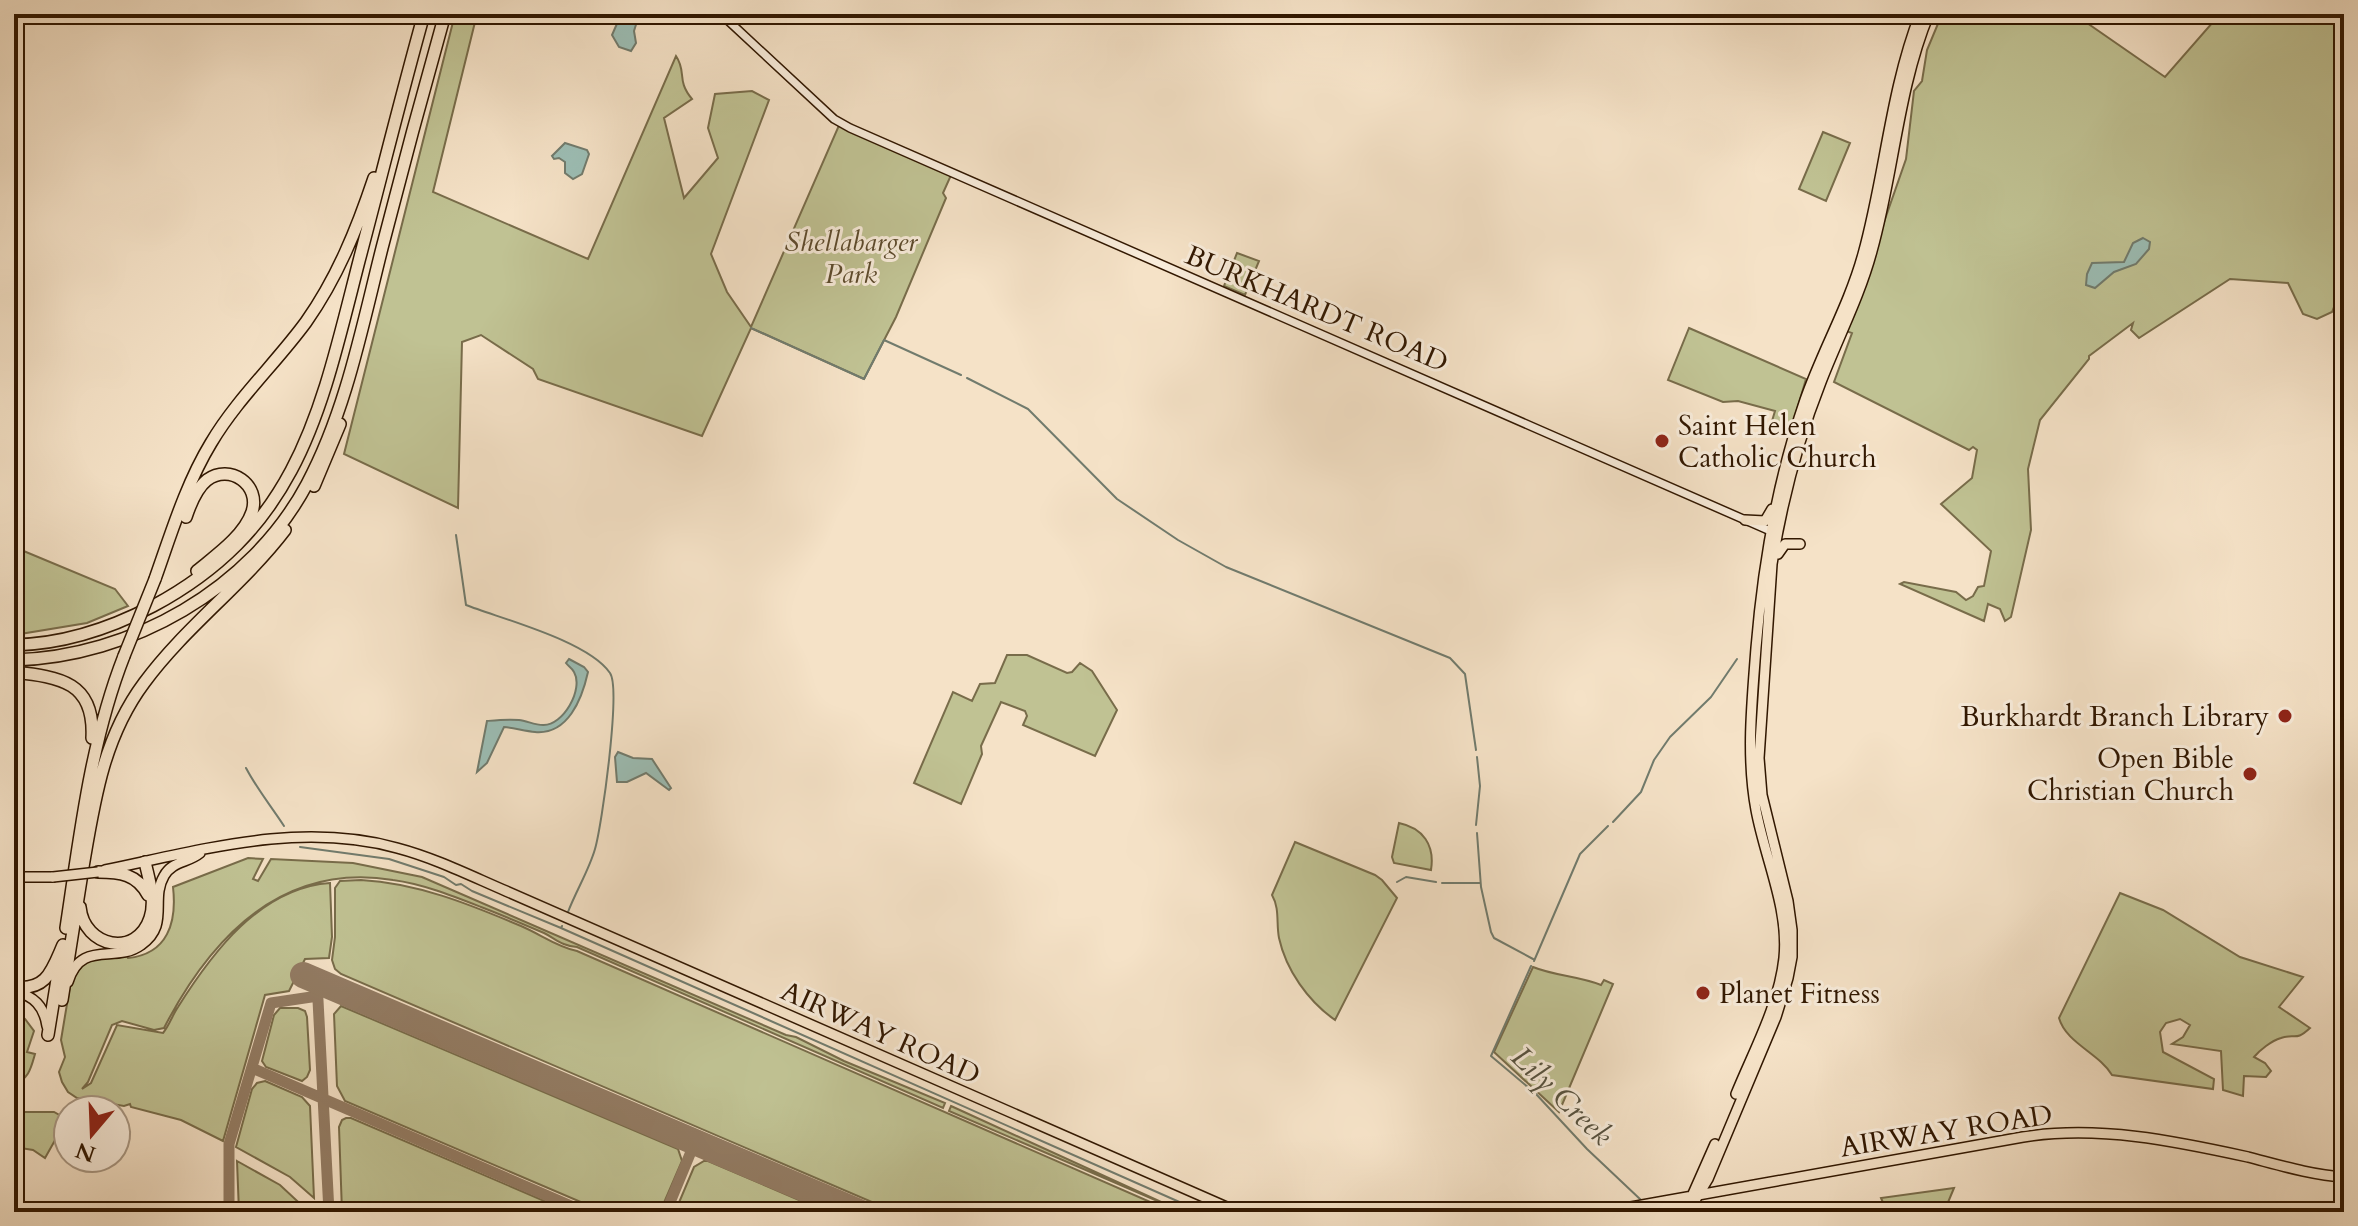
<svg xmlns="http://www.w3.org/2000/svg" width="2358" height="1226" viewBox="0 0 2358 1226" font-family="Cardo,serif">
  <style>
    .green { fill: #c0c293; stroke: #786c4a; stroke-width: 2 }
    .water { fill: #9cbeb5; stroke: #717b6d; stroke-width: 2 }
    .lines { fill: none; stroke-linecap: round; stroke-linejoin: round }
    .stream { stroke: #717b6d; stroke-width: 2 }
    .taxiway { stroke: #937c64; stroke-width: 11 }
    .runway { stroke: #937c64; stroke-width: 26 }
    .secondary-casing { stroke: #311700; stroke-width: 10 }
    .primary-casing { stroke: #311700; stroke-width: 12 }
    .motorway-casing { stroke: #311700; stroke-width: 14 }
    .secondary { stroke: #f8ecdb; stroke-width: 7 }
    .primary { stroke: #f5e2c7; stroke-width: 9 }
    .motorway { stroke: #f5e2c7; stroke-width: 11 }
    .primary-bridge-casing { stroke: #311700; stroke-width: 12; stroke-linecap: butt }
    .motorway-bridge-casing { stroke: #311700; stroke-width: 14; stroke-linecap: butt }
    .primary-bridge { stroke: #f5e2c7; stroke-width: 9 }
    .motorway-bridge { stroke: #f5e2c7; stroke-width: 11 }
    .poi-dot { fill: #8f2418; stroke: #f8ecdb; stroke-width: 3 }
    .labels { text-anchor: middle; stroke-width: 6; stroke-linejoin: round; paint-order: stroke }
    .park-label { font-size: 28px; font-style: italic; fill: #5c4a2c; stroke: #f8ecdb }
    .street-label { font-size: 28px; fill: #311700; stroke: #f8ecdb }
    .poi-label { font-size: 28px; fill: #311700; stroke: #f8ecdb; text-anchor: start }
    .water-label { font-size: 30px; font-style: italic; fill: #56513f; stroke: #f8ecdb }
  </style>
  <rect width="100%" height="100%" fill="#f5e2c7"/>
  <filter id="stains"><feTurbulence type="fractalNoise" baseFrequency=".0025" numOctaves="4"/><feColorMatrix values="0 0 0 0 .2 0 0 0 0 .09 0 0 0 0 .02 0 0 0 .5 -.17"/></filter>
  <radialGradient id="worn" r=".72"><stop offset=".6" stop-color="#630" stop-opacity="0"/><stop offset="1" stop-color="#630" stop-opacity=".3"/></radialGradient>
  <path class="green" d="M455,14H477L433,192L588,259L676,56C687,72 676,80 692,99L664,118L684,198L718,158L708,128L715,94L752,91L769,100L711,254L727,292L751,327L840,123L952,173L943,193L946,198L896,317L864,379L751,328L702,436L538,379L533,369L481,335L462,342L458,508L344,454Z
    M1942,14H2074L2165,77L2220,14H2344V282L2332,312L2317,319L2303,314L2288,283L2230,279L2139,338L2131,330L2133,323L2089,356V359L2040,420L2028,469L2031,530L2011,617L2005,621L2000,609L1988,604L1984,621L1900,584L1904,582L1956,592L1966,600L1973,596L1978,587L1984,586L1991,551L1941,504L1972,478L1977,450L1973,447L1969,450L1834,382L1852,333L1846,331L1906,159L1914,91L1922,81L1927,50Z
    M1823,132L1850,143L1826,201L1799,189Z
    M1237,253L1259,261L1245,295L1224,286Z
    M1689,328L1806,379L1789,437L1769,431L1775,411L1738,401L1723,402L1668,380Z
    M14,547L115,589L128,606L87,623L14,635Z
    M1007,655H1027L1067,673L1072,672L1080,663L1092,671L1117,710L1095,756L1023,725L1027,716L1025,711L1001,702L981,746L982,754L961,804L914,783L953,692L972,701L980,684L995,683Z
    M1399,823C1423,828 1435,845 1431,870L1394,863L1392,857Z
    M1295,842L1375,875L1382,880L1397,898L1335,1020C1308,1001 1286,970 1279,938C1276,923 1280,909 1272,895Z
    M248,858L263,859L253,879L258,881L271,859L353,863L422,877L786,1035L796,1037L844,1061L945,1103L943,1108L577,947C562,946 556,939 544,933C523,924 502,915 481,907C453,896 423,884 393,880C282,862 211,937 164,1028L154,1030L122,1021L112,1025L88,1082L82,1089L91,1083L117,1025L163,1033C169,1026 172,1016 178,1007C212,953 260,888 330,883L332,937L329,958L305,959L289,991L265,995L223,1141L181,1120L131,1107L130,1104L124,1106L77,1098L68,1092L62,1082L59,1072L65,1057L61,1040L71,980L87,960L127,955L128,958C168,954 177,922 173,887Z
    M361,880C417,883 469,904 521,926C540,934 557,947 577,951L1173,1212H1092L1093,1208L1079,1203L1076,1210L1078,1212H895L341,974L335,969L332,960L335,937V888L340,881Z
    M2120,893L2163,910L2240,957L2303,977L2279,1007L2310,1028C2295,1042 2296,1033 2281,1038C2271,1041 2260,1050 2254,1057L2265,1063L2271,1071L2266,1077L2244,1076L2243,1096L2223,1090L2221,1051L2172,1044L2183,1037L2190,1025L2180,1019L2166,1023L2160,1032L2163,1052L2214,1079L2213,1089L2112,1075C2099,1053 2066,1043 2059,1018Z
    M1533,967C1555,976 1579,976 1601,985L1604,980L1613,984L1559,1112L1494,1052Z
    M341,1006L678,1149L682,1161L660,1212H604L345,1101L337,1086L334,1014Z
    M280,1008H298L305,1011L307,1017L310,1070L307,1077L302,1081L266,1067L262,1061L274,1015Z
    M14,1010L25,1019L34,1031L27,1052L35,1054C31,1068 29,1079 14,1084Z
    M265,1081L302,1097L310,1106L314,1198L290,1177L236,1147L252,1089L257,1083Z
    M951,1106L1183,1212L949,1111Z
    M14,1112H54L63,1117V1126L45,1158L33,1150L14,1147Z
    M346,1118H351L570,1212H342L339,1127L342,1120Z
    M237,1161L280,1185L309,1212H239Z
    M704,1161H708L827,1212H675L694,1167Z
    M1954,1188L1944,1212H1887L1881,1198Z"/>
  <path class="water" d="M625,14L639,15L634,31L636,43L631,51L619,47L612,35L619,19Z
    M565,143L587,150L589,154L582,174L573,179L565,173V162L559,158L554,159L552,156Z
    M2143,238L2150,242L2149,249L2136,264L2114,272L2095,288L2086,285L2087,274L2092,263L2124,262L2133,243Z
    M569,659L584,667L588,672C582,699 568,735 535,732C525,731 514,728 504,727L487,763L477,772L487,721C498,720 508,719 519,720C527,721 535,725 543,725C563,726 584,689 574,672C572,668 568,666 566,663Z
    M618,752L633,758L652,759L671,788L669,790L646,773L627,782H617L615,757Z"/>
  <g class="lines">
    <path class="stream" d="M751,328L864,379L884,340L961,375
      M967,378L1028,409L1117,499L1178,540L1226,567L1450,658L1465,674L1476,750
      M456,535L466,605C502,619 588,641 610,673C621,689 602,825 595,849C589,870 576,891 568,912
      M246,768C257,789 271,806 284,826
      M1613,822L1641,792L1654,760L1670,737L1711,697L1737,659
      M1476,825L1480,786L1477,757
      M1477,833L1481,887L1491,932L1494,938L1533,959
      M300,847L389,859L444,877L456,885L461,884L472,891L561,928
      M1397,882L1406,877L1436,882
      M1442,883H1480
      M562,926L561,928L1202,1212
      M1534,961L1580,854L1608,826
      M1531,966L1491,1056L1536,1094L1587,1149L1641,1200
      M1651,1209L1654,1212"/>
    <path class="taxiway" d="M317,981L329,1212
      M252,1068L585,1212
      M229,1212V1144L271,1003L318,996
      M666,1212L695,1142"/>
    <path class="runway" d="M303,975L859,1212"/>
    <defs>
      <path id="secondary" d="M721,14L834,119L850,128L1775,533"/>
      <path id="primary" d="M1745,520L1765,521L1772,509
        M1778,554L1785,544H1800
        M105,870C202,850 299,821 397,848C435,858 471,876 506,891L1238,1212
        M14,877H53
        M68,982C81,939 115,964 141,945C170,925 150,900 164,876C172,861 188,863 200,853
        M14,991C34,996 44,1006 47,1026
        M1736,1094C1754,1050 1779,1005 1784,958C1789,908 1765,859 1756,810C1746,756 1752,702 1756,648C1763,563 1777,481 1805,400C1822,351 1849,305 1863,254C1885,175 1890,91 1920,14
        M1691,1204L1692,1196L1715,1144
        M1663,1207L1681,1208L1684,1212
        M1603,1212L2023,1137C2098,1125 2175,1141 2248,1157C2279,1165 2311,1175 2344,1177
        M1688,1212L1708,1179L1776,1017L1788,978L1792,957V930L1788,901L1762,795L1759,758L1772,564C1782,503 1798,440 1821,382C1838,338 1860,296 1872,251C1894,173 1898,89 1929,14"/>
      <path id="motorway" d="M314,486L340,424
        M186,517C190,505 197,488 207,480C230,463 261,485 252,512C244,536 215,556 197,571
        M155,579C171,534 186,484 211,443C237,399 276,363 306,322C337,278 357,229 374,178
        M14,645C63,644 109,629 153,606C300,527 321,409 359,261C381,178 401,96 424,14
        M14,660C131,657 251,589 307,484C346,411 362,327 382,248C402,170 423,92 445,14
        M14,672C60,677 95,682 92,738
        M98,872C120,872 137,874 148,895
        M80,907C84,948 137,958 150,918C156,900 149,880 145,862
        M66,928C80,836 90,743 124,656
        M14,987C47,991 52,970 63,945
        M62,1000C69,956 76,911 83,867C94,802 103,738 144,683C185,627 243,585 285,530
        M48,1035L60,961"/>
    </defs>
    <use href="#secondary" class="secondary-casing"/>
    <use href="#primary" class="primary-casing"/>
    <use href="#motorway" class="motorway-casing"/>
    <use href="#secondary" class="secondary"/>
    <use href="#primary" class="primary"/>
    <use href="#motorway" class="motorway"/>
    <defs>
      <path id="primary-bridge" d="M53,877L98,872"/>
      <path id="motorway-bridge" d="M124,656L155,579"/>
    </defs>
    <use href="#primary-bridge" class="primary-bridge-casing"/>
    <use href="#motorway-bridge" class="motorway-bridge-casing"/>
    <use href="#primary-bridge" class="primary-bridge"/>
    <use href="#motorway-bridge" class="motorway-bridge"/>
  </g>
  <g class="poi-dot">
    <circle cx="1662" cy="441" r="8"/>
    <circle cx="2285" cy="716" r="8"/>
    <circle cx="2250" cy="774" r="8"/>
    <circle cx="1703" cy="993" r="8"/>
  </g>
  <g class="labels">
    <g class="park-label">
      <text x="851" y="251">Shellabarger<tspan x="851" dy="32">Park</tspan></text>
    </g>
    <g class="street-label">
      <text transform="translate(1317 308) rotate(23)" y="10">BURKHARDT ROAD</text>
      <text transform="translate(881 1032) rotate(24)" y="10">AIRWAY ROAD</text>
      <text transform="translate(1946 1130) rotate(-9)" y="10">AIRWAY ROAD</text>
    </g>
    <g class="poi-label">
      <text x="1678" y="435">Saint Helen<tspan x="1678" dy="32">Catholic Church</tspan></text>
      <text x="2269" y="726" text-anchor="end">Burkhardt Branch Library</text>
      <text x="2234" y="768" text-anchor="end">Open Bible<tspan x="2234" dy="32">Christian Church</tspan></text>
      <text x="1719" y="1003">Planet Fitness</text>
    </g>
    <g class="water-label">
      <text transform="translate(1562 1096) rotate(44)" y="10">Lily Creek</text>
    </g>
  </g>
  <rect width="2358" height="1226" fill="none" stroke="#f5e2c7" stroke-width="48"/>
  <rect x="16" y="16" width="2326" height="1194" fill="none" stroke="#311700" stroke-width="4"/>
  <rect x="24" y="24" width="2310" height="1178" fill="none" stroke="#311700" stroke-width="2"/>
  <g transform="translate(92 1134) rotate(199)"><circle r="38" fill="#f8ecdb" stroke="#a89783" stroke-width="2"/>
  <path d="M0-6L14 30L0 20L-14 30Z" fill="#8f2418"/>
  <text y="-12" font-size="22" font-weight="bold" text-anchor="middle" fill="#311700">N</text>
  </g>
  <rect width="100%" height="100%" filter="url(#stains)"/>
  <rect width="100%" height="100%" fill="url(#worn)"/>
</svg>
